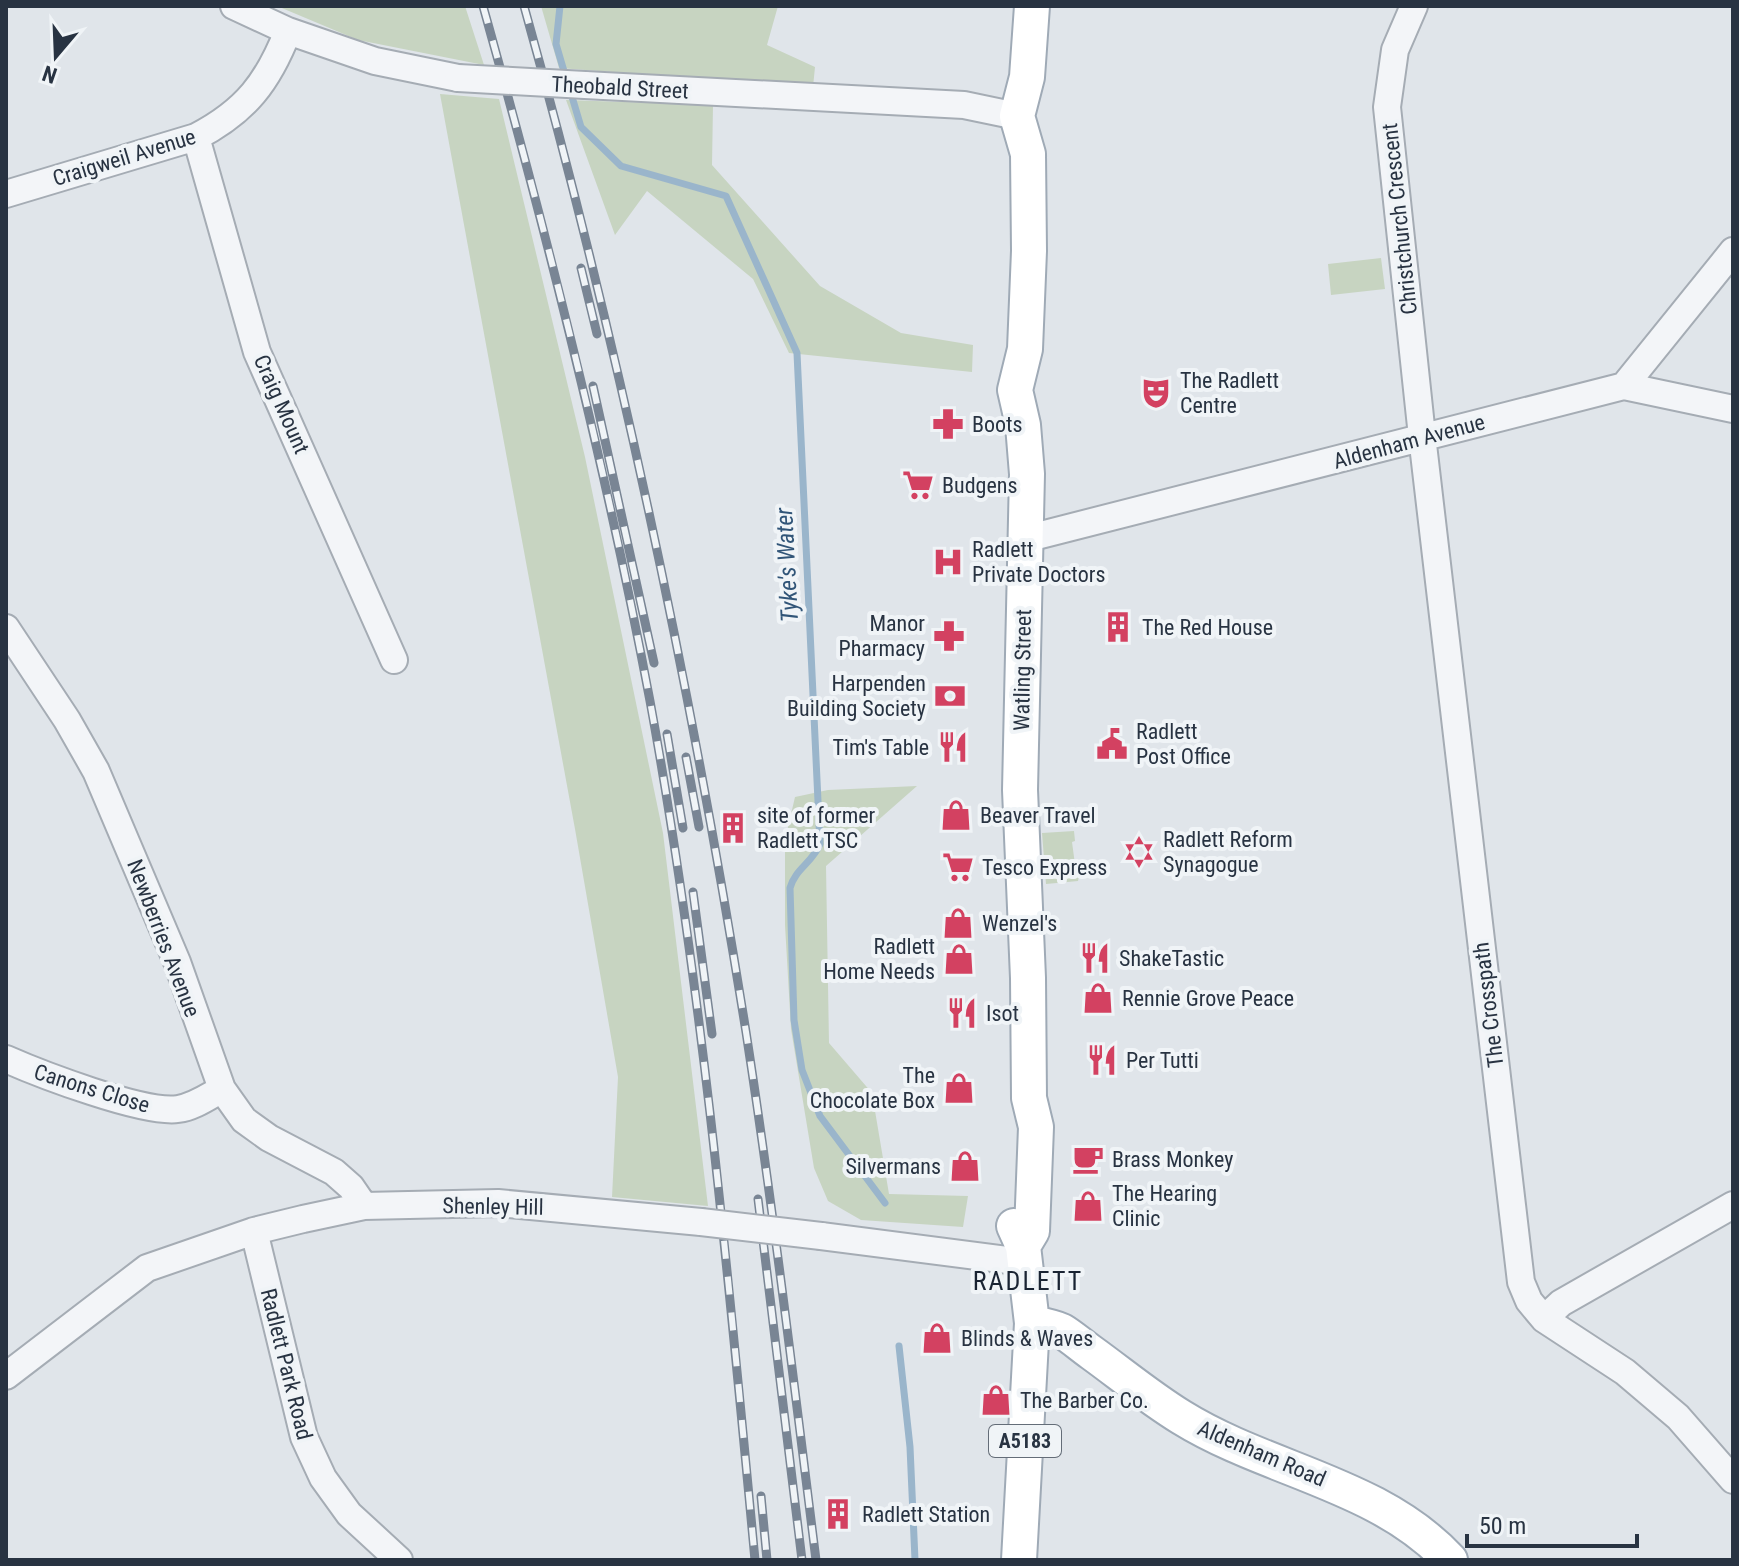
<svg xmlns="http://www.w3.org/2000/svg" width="1739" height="1566" viewBox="0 0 1739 1566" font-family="'Roboto Condensed',sans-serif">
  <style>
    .green { fill: #c7d4c1 }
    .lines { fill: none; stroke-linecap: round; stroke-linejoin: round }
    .stream { stroke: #9ab5cb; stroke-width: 7 }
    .minor-casing { stroke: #a5acb4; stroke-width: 30 }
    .major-casing { stroke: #9faab6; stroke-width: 38 }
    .minor { stroke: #f3f5f8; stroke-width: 26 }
    .major { stroke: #fff; stroke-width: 34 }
    .rail-casing { stroke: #798594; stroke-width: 9 }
    .rail { stroke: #f0f4f7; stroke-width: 6; stroke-dasharray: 18; stroke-linecap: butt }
    .minor-bridge-casing { stroke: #a5acb4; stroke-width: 30; stroke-linecap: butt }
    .minor-bridge { stroke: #f3f5f8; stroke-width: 26 }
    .labels { text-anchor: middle; stroke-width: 8; stroke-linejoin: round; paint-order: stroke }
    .shield { fill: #f0f4f7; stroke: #646d78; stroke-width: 2 }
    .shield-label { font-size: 20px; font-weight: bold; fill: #283342 }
    .street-label { font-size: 22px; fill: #283342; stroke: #f0f4f7 }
    .poi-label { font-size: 22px; fill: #283342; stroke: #f0f4f7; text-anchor: start }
    .water-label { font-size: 24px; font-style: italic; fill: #315578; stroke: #f0f4f7 }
    .quarter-label { font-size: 26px; letter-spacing: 2px; fill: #1a2433; stroke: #f0f4f7 }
  </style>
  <rect width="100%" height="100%" fill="#e0e5ea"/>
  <path class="green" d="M277,6H465L484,65L358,40Z
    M541,6H778L767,45L815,67L813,87L559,68Z
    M440,94L499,99L585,457L663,833L708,1206L612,1197L618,1077L575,829Z
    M566,100L713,105L712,165L820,286L901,333L973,345L972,372L789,353L753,279L647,191L615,235Z
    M1381,258L1385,289L1331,295L1328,264Z
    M917,786L826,866L829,1043L872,1093L889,1194L968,1196L963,1227L861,1220L828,1201L814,1168L791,1029L785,925V840L795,797L828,790Z
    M1074,831L1075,841L1072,842L1076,872H1080L1078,881L1046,884L1042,833Z"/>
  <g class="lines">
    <path class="stream" d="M560,6L556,44L566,78
      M570,90L581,127L621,166L726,196L797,353L820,844C813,862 795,869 790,888L794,1020L802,1070L820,1116L885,1203
      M899,1346L910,1447L915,1560"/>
    <defs>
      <path id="minor" d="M234,6L288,31L375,61L458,78
        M1414,6L1395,50L1387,107L1422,436L1521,1282L1529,1301L1544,1319L1625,1372L1678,1417L1733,1480
        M585,85L964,105L1017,116
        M196,137L257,352L394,660
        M6,194L196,137C246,111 268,82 288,31
        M1624,386L1733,409
        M1025,539L1624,386L1733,251
        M6,628L67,720L96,771L177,962L222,1089L244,1120L269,1138L334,1172L351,1187L364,1206
        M6,1059C40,1074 144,1114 178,1109C194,1107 209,1096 222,1089
        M254,1231L304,1437L323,1478L349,1514L399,1560
        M821,1236L1023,1262
        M1544,1319L1561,1303L1733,1205
        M6,1376L147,1268L254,1231L303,1219L364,1206L498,1203L701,1222"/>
      <path id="major" d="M1014,1226L1023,1246L1032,1323L1019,1560
        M1023,1246L1032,1231L1036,1127L1029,1098L1028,978L1020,790L1027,474L1023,425L1015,390L1025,349L1029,251L1028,154L1017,116L1027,77L1032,6
        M1032,1323C1042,1325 1053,1327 1062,1331C1072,1337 1082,1346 1092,1353C1121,1374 1150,1398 1181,1417C1268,1471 1378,1483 1450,1560"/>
    </defs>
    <use href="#minor" class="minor-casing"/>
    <use href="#major" class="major-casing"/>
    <use href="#minor" class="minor"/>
    <use href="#major" class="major"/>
    <defs>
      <path id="rail" d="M483,6C547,235 606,467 650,701C702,985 728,1273 755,1560
        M524,6C618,343 691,686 746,1032C773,1207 794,1384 816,1560
        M581,268L597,334
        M593,386L654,663
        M667,734L683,828
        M686,757L699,827
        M693,892L712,1034
        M758,1199L802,1560
        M761,1496L767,1560"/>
    </defs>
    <use href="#rail" class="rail-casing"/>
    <use href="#rail" class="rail"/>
    <defs>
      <path id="minor-bridge" d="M458,78L585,85
        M701,1222L821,1236"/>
    </defs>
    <use href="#minor-bridge" class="minor-bridge-casing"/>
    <use href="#minor-bridge" class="minor-bridge"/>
  </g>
  <defs>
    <symbol id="theatre-bare" viewBox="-9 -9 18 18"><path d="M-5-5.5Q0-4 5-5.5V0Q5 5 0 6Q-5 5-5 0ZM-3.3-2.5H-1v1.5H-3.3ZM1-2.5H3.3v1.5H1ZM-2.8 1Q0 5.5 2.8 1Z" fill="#d34161" stroke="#f0f4f7" stroke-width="2.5" paint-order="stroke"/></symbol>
    <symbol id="pharmacy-bare" viewBox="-9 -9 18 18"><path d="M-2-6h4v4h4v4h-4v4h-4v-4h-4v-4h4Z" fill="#d34161" stroke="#f0f4f7" stroke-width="2.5" paint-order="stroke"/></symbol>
    <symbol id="supermarket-bare" viewBox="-9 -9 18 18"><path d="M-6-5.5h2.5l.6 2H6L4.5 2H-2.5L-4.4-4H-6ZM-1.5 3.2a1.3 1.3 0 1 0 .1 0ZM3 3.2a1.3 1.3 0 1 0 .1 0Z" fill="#d34161" stroke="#f0f4f7" stroke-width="2.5" paint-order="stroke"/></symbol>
    <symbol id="hospital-bare" viewBox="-9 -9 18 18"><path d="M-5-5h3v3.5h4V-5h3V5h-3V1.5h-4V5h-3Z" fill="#d34161" stroke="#f0f4f7" stroke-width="2.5" paint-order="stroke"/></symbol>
    <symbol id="building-bare" viewBox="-9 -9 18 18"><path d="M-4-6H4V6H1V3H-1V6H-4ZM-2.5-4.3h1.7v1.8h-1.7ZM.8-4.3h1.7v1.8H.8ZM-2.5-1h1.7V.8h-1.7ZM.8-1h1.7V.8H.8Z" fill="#d34161" stroke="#f0f4f7" stroke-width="2.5" paint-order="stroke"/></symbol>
    <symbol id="bank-bare" viewBox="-9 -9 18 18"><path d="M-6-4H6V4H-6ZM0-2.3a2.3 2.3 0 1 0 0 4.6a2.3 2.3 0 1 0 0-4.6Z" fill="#d34161" stroke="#f0f4f7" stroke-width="2.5" paint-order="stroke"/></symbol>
    <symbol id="civic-bare" viewBox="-9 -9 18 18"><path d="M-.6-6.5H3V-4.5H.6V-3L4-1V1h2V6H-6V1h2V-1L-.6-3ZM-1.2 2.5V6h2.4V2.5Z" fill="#d34161" stroke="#f0f4f7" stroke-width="2.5" paint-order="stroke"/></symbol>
    <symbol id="restaurant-bare" viewBox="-9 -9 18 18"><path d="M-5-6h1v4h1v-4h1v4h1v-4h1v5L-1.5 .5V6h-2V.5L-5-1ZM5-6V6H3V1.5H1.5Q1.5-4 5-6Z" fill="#d34161" stroke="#f0f4f7" stroke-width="2.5" paint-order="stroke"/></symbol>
    <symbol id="shop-bare" viewBox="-9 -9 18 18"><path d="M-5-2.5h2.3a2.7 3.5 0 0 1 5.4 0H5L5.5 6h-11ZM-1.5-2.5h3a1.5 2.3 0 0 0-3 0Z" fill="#d34161" stroke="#f0f4f7" stroke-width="2.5" paint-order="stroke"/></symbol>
    <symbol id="synagogue-bare" viewBox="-9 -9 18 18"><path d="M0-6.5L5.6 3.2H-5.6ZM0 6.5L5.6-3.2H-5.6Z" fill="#d34161" stroke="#f0f4f7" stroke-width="2.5" paint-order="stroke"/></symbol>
    <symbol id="cafe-bare" viewBox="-9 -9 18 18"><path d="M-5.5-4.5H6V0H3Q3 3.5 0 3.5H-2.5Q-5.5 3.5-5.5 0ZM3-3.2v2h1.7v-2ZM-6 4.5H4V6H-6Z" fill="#d34161" stroke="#f0f4f7" stroke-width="2.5" paint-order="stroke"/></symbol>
  </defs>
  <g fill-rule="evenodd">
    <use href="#theatre-bare" x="1134" y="371" width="44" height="44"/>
    <use href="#pharmacy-bare" x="926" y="402" width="44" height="44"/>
    <use href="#supermarket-bare" x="896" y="463" width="44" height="44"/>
    <use href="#hospital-bare" x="926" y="540" width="44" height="44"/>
    <use href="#building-bare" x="1096" y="605" width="44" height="44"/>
    <use href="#pharmacy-bare" x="927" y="614" width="44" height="44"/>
    <use href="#bank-bare" x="928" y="674" width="44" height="44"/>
    <use href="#civic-bare" x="1090" y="722" width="44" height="44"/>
    <use href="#restaurant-bare" x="931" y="725" width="44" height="44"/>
    <use href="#shop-bare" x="934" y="793" width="44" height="44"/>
    <use href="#building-bare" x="711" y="806" width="44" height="44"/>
    <use href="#synagogue-bare" x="1117" y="830" width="44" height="44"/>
    <use href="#supermarket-bare" x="936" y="845" width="44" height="44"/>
    <use href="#shop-bare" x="936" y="901" width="44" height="44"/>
    <use href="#restaurant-bare" x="1073" y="936" width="44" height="44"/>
    <use href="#shop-bare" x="937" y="937" width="44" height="44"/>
    <use href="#shop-bare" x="1076" y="976" width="44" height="44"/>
    <use href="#restaurant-bare" x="940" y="991" width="44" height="44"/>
    <use href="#restaurant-bare" x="1080" y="1038" width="44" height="44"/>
    <use href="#shop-bare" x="937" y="1066" width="44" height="44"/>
    <use href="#cafe-bare" x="1066" y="1137" width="44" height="44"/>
    <use href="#shop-bare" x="943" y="1144" width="44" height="44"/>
    <use href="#shop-bare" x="1066" y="1184" width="44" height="44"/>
    <use href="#shop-bare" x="915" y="1316" width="44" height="44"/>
    <use href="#shop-bare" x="974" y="1378" width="44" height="44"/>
    <use href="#building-bare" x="816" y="1492" width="44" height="44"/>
  </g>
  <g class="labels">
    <rect class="shield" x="989" y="1425" width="72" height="32" rx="6"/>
    <g class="shield-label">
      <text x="1025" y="1448">A5183</text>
    </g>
    <g class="street-label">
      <text transform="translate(620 87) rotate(3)" y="8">Theobald Street</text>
      <text transform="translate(124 157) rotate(-17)" y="8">Craigweil Avenue</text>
      <text transform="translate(1399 219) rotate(-96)" y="8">Christchurch Crescent</text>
      <text transform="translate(282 404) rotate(66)" y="8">Craig Mount</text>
      <text transform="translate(1409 441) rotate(-15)" y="8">Aldenham Avenue</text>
      <text transform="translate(1022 670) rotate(-89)" y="8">Watling Street</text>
      <text transform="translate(164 938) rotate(69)" y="8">Newberries Avenue</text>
      <text transform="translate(1488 1005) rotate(-97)" y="8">The Crosspath</text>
      <text transform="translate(92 1088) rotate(17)" y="8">Canons Close</text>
      <text transform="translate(493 1206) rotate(1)" y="8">Shenley Hill</text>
      <text transform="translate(287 1364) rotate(76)" y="8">Radlett Park Road</text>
      <text transform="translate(1262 1453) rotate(23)" y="8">Aldenham Road</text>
    </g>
    <g class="poi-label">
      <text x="1180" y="388">The Radlett<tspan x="1180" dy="25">Centre</tspan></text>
      <text x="972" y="432">Boots</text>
      <text x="942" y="493">Budgens</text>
      <text x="972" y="557">Radlett<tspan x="972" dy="25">Private Doctors</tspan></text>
      <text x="925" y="631" text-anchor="end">Manor<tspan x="925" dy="25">Pharmacy</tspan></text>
      <text x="1142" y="635">The Red House</text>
      <text x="926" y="691" text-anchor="end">Harpenden<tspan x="926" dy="25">Building Society</tspan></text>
      <text x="1136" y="739">Radlett<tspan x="1136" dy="25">Post Office</tspan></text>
      <text x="929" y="755" text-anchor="end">Tim's Table</text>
      <text x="757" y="823">site of former<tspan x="757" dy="25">Radlett TSC</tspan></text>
      <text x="980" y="823">Beaver Travel</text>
      <text x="1163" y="847">Radlett Reform<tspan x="1163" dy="25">Synagogue</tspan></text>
      <text x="982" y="875">Tesco Express</text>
      <text x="982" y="931">Wenzel's</text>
      <text x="935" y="954" text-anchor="end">Radlett<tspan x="935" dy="25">Home Needs</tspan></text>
      <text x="1119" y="966">ShakeTastic</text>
      <text x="1122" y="1006">Rennie Grove Peace</text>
      <text x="986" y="1021">Isot</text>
      <text x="1126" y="1068">Per Tutti</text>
      <text x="935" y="1083" text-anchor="end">The<tspan x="935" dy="25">Chocolate Box</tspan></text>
      <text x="1112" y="1167">Brass Monkey</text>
      <text x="941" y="1174" text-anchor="end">Silvermans</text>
      <text x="1112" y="1201">The Hearing<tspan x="1112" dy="25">Clinic</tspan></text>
      <text x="961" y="1346">Blinds &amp; Waves</text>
      <text x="1020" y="1408">The Barber Co.</text>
      <text x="862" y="1522">Radlett Station</text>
    </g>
    <g class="water-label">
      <text transform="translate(787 565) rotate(-93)" y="8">Tyke's Water</text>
    </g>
    <g class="quarter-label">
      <text x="1028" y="1290">RADLETT</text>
    </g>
  </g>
  <rect width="1739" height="1566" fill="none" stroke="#283342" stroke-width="16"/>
  <g transform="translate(56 56) rotate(199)" stroke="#f0f4f7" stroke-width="6" paint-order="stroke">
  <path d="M0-6L14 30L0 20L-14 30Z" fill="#283342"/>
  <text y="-12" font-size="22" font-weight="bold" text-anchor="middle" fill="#283342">N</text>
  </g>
  <path d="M1467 1534v12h170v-12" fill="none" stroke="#283342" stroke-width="4"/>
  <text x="1479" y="1534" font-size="24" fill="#283342" stroke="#f0f4f7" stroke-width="6" paint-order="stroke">50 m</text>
</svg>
